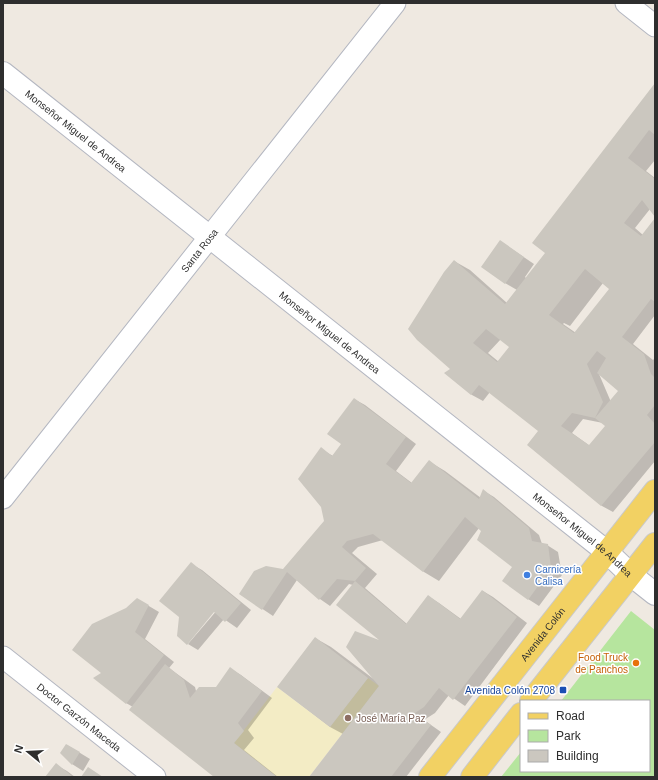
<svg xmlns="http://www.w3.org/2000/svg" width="658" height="780" viewBox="0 0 658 780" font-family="Arial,sans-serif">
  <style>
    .green { fill: #b6e59e }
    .sand { fill: #f3ecc5 }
    .shadow { fill: #0003; fill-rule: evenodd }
    .building { fill: #cbc7bf; fill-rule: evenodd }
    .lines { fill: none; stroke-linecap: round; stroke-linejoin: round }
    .minor-casing { stroke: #b4b7c1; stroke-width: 23 }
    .secondary-casing { stroke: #b4b7c1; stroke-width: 24 }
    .primary-casing { stroke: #c9c9c9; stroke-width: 24 }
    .minor { stroke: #fff; stroke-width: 21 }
    .secondary { stroke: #fff; stroke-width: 22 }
    .primary { stroke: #f2d163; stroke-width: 22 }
    .shop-dot { fill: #3f7fe0; stroke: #fff; stroke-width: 1.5 }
    .food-dot { fill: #e8710a; stroke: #fff; stroke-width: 1.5 }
    .transit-dot { fill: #1a4fb4; stroke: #fff; stroke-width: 1.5 }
    .education-dot { fill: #8d6e63; stroke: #fff; stroke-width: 1.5 }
    .labels { text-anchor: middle; stroke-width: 3; stroke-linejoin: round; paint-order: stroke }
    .street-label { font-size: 10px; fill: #2e2e2e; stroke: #fff }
    .shop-label { font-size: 10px; fill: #366cbe; stroke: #fff; text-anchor: start }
    .food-label { font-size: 10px; fill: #c56008; stroke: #fff; text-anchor: end }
    .transit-label { font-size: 10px; fill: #164399; stroke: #fff; text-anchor: end }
    .education-label { font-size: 10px; fill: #785e54; stroke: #fff; text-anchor: start }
  </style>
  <rect width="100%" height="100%" fill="#efe9e1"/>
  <path class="green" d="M631,611L655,630V777H501L521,752V771H649V701H561Z"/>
  <path class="sand" d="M368,678L379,686L309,777H277L234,743L277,687L330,727Z"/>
  <path class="shadow" d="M655,85V160L646,171L655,178V216L650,209L635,228L643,235L655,219V315L633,344L653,360L654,359L655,363V461L613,512L602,506L528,445L539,431L490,392L483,401L472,395L445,373L452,369L454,261L470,270L507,303L517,290L505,283L500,241L534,264L525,277L526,278L546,253ZM603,283L610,289L576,333L563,324L564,323L570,326ZM501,339L511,346L499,362L488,353ZM599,374L620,391L611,402ZM583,419L603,423L606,426L590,446L572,433Z
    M354,399L365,405L416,444L396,471L412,483L430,462L445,471L481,498L484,491L494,497L539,535L542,544L547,545L558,552L562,575L539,606L528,599L513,567L479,528L439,581L424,572L383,540L358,547L352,553L377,574L365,588L407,624L428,596L439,603L461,619L483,591L493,597L527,623L465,706L449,695L435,713L424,720L441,732L406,777H311L343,734L330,727L278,687L315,638L331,647L375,680L383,642L353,585L349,584L330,606L320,599L297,580L273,616L240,594L283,570L325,521L321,449L333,456L342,444Z
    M191,564L202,570L251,610L237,628L224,619L198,650L188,644L218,609Z
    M137,599L159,612L145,639L174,662L169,668L195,687L196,691L216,688L231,669L241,675L272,698L248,730L254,738L244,750L278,777H215L133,707L126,703L103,674L127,608Z
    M67,745L90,759L83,771L72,764Z
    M56,765L67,771L75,777H46Z"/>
  <path class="building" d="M655,83V135L649,130L628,158L655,179V217L642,200L624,223L641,236L655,218V302L651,299L622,337L644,354L651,374L655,378V405L647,415L655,424V442L601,506L527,445L538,431L479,385L471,395L444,373L450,369L417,340L408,329L444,272L454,260L505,304L545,253L532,243ZM585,269L609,289L574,333L549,315ZM486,329L509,347L497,362L473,343ZM597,351L606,358L597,373L618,391L595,418L605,426L589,445L561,426L572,413L595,418L603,402L587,364Z
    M500,240L524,257L505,284L481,267Z
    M354,398L406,437L386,464L411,483L429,460L479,499L483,489L529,528L532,541L548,544L551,568L528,600L502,581L512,567L477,540L481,531L465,517L423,572L373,534L347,541L342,547L366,568L355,581L337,579L319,600L287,572L262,610L239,594L254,571L266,566L283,569L324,521L321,507L298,479L321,447L332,456L341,444L327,434Z
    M191,562L241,603L225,622L214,612L187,645L177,636L179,617L159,601Z
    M355,581L406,624L428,595L460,619L482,590L517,617L453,700L439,688L424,707L415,713L431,725L391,777H309L379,686L346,647L355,631L379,640L336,605Z
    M137,598L149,605L135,632L164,655L126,704L93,678L101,673L72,650L92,624L126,608Z
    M315,637L368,678L330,727L277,687Z
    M165,664L184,680L190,698L199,687H216L230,667L262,691L238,723L244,731L234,743L277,777H214L129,710Z
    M66,744L80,752L72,765L60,753Z
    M56,763L73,777H45Z
    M88,767L103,777H81Z"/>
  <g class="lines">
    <defs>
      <g id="minor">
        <path d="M626,3L655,26"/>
        <path id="s1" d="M3,498L395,3"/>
        <path id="s2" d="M3,657L155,777"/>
      </g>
      <g id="secondary">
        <path id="s3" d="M3,73L607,552L631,575L655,594"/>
      </g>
      <g id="primary">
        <path d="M531,701L655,544"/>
        <path id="s4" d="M430,777L655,491"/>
        <path d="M472,777L521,714"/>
      </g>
    </defs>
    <use href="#minor" class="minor-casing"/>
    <use href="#secondary" class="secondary-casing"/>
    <use href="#primary" class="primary-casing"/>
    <use href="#minor" class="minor"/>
    <use href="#secondary" class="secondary"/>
    <use href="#primary" class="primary"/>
  </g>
  <circle class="shop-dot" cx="527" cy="575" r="4"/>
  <circle class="food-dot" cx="636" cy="663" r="4"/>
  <rect class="transit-dot" x="559" y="686" width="8" height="8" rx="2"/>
  <circle class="education-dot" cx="348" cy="718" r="4"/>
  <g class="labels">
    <g class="street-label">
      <text dy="4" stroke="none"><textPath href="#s3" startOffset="93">Monseñor Miguel de Andrea</textPath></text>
      <text dy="4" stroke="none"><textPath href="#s1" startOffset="316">Santa Rosa</textPath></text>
      <text dy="4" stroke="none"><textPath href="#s3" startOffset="417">Monseñor Miguel de Andrea</textPath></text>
      <text dy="4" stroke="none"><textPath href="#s3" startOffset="741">Monseñor Miguel de Andrea</textPath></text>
      <text dy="4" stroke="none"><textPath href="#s4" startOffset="182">Avenida Colón</textPath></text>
      <text dy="4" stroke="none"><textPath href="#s2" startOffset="97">Doctor Garzón Maceda</textPath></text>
    </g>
    <g class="shop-label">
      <text x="535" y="573">Carnicería<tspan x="535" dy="12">Calisa</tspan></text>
    </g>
    <g class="food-label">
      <text x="628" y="661">Food Truck<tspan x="628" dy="12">de Panchos</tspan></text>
    </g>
    <g class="transit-label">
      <text x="555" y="694">Avenida Colón 2708</text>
    </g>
    <g class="education-label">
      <text x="356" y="722">José María Paz</text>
    </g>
  </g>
  <rect width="658" height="780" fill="none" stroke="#2e2e2e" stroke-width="8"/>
  <rect x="520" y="700" width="130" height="72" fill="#ffffff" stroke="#ababab"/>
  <rect x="528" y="713" width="20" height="6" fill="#f2d163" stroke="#ababab"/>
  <text x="556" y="720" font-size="12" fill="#2e2e2e">Road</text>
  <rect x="528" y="730" width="20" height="12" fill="#b6e59e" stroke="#ababab"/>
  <text x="556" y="740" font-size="12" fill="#2e2e2e">Park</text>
  <rect x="528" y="750" width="20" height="12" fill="#cbc7bf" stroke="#ababab"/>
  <text x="556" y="760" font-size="12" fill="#2e2e2e">Building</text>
  <g transform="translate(28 752) rotate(288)" stroke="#ffffff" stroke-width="3" paint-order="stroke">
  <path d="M0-3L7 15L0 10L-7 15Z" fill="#2e2e2e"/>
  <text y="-6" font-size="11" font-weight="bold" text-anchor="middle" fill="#2e2e2e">N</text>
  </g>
</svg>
